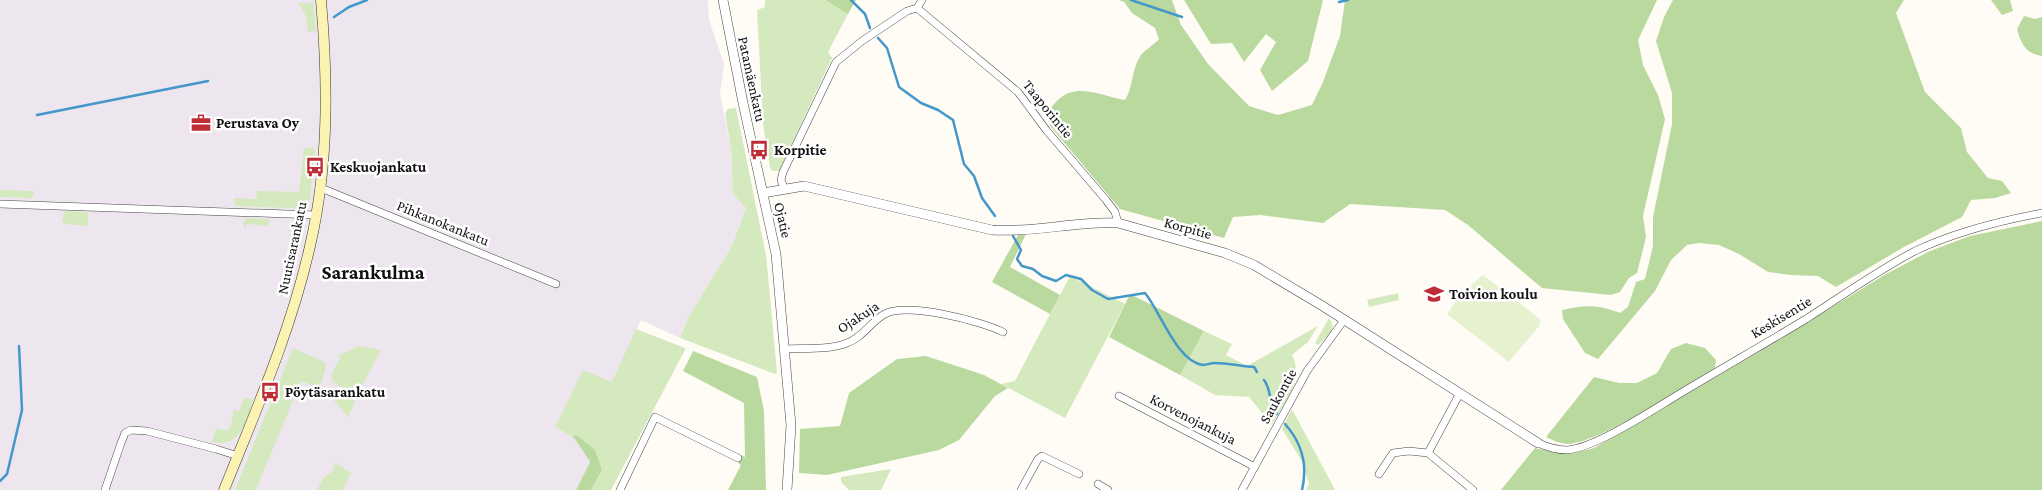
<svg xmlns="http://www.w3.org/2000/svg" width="2042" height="490" viewBox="0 0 2042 490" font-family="'Crimson Pro',serif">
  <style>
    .industrial { fill: #ede6ee }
    .green { fill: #d5e9be }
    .forest { fill: #bad99e }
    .pitch { fill: #e6f1d0 }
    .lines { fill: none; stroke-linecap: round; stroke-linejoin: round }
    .stream { stroke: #4497ca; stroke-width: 2.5 }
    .minor-casing { stroke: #444; stroke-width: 8 }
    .tertiary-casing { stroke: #444; stroke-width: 10 }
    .secondary-casing { stroke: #333; stroke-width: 11 }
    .minor { stroke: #fff; stroke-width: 7 }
    .tertiary { stroke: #fff; stroke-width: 9 }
    .secondary { stroke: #fcf2b2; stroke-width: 10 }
    .labels { text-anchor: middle; stroke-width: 5; stroke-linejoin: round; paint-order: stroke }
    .street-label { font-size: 15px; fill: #111; stroke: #fff }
    .poi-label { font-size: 15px; font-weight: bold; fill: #111; stroke: #fff; text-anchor: start }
    .district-label { font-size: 20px; font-weight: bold; fill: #111; stroke: #fff }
  </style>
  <rect width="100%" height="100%" fill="#fffcf5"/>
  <path class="industrial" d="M0,0H708L709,20L724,64L720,94L731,148L733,194L746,208L732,246L688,318L680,338L641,320L612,383L584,370L555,427L575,439L590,462L576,490H0Z"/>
  <path class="green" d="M765,0H825L848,14L828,52L832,58L779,171H772L770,167L763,124L757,10L765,7Z
    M313,1L316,31L308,32L306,16L298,2L308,4Z
    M736,108L766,255L777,372L775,374L680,338L688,318L732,246L746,208L733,194L731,148L725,114L728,109Z
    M304,148H313L315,150L310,198L306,206L289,208L235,206L234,198L256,199L257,191L299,192Z
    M0,190L33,191L34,193L32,198L0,197Z
    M64,211L88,212V226L65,224L62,221Z
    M247,218L269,219V226L247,224L245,228L243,223Z
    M1070,276L1125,304L1065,418L1001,384L1015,381Z
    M1398,293L1399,300L1369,307L1367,300Z
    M1329,318C1339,330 1326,337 1318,345L1315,343Z
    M1318,326L1308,342L1292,355C1305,380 1283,404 1272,425L1249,397L1215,395L1180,375L1204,331L1232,344L1226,355L1247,366Z
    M636,329L685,348V350L611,490H591L602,470L576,435L572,437L555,427L583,370L612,382Z
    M359,346L381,350L357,395L333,382C329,374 336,366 340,359L338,356Z
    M293,348L324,362L326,366L320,388L301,381L256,490H235Z
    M335,387L355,397L354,404L348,417L332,398Z
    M244,397L253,400C246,423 241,448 212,442L216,428L227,431L230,428L234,410L240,411Z
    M1292,409L1333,486L1335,490H1306L1309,484L1303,463L1282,429Z
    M335,463L351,473L343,490H317L324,477L332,472Z
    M891,469L881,490H849L841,482V477Z"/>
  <path class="forest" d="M825,0H856L848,14Z
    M1119,0H1172L1181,25L1208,64L1249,106L1278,115L1312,105L1323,82L1340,36L1345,0H1657L1638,40L1643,65L1658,95L1665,119L1643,216L1646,237L1637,273L1629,278L1620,292L1611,295L1542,288L1468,225L1445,210L1350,204L1323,223L1260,215L1233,217L1224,238L1120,209L1051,127L1046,115C1050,110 1054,103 1059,99C1078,82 1104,97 1125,100C1134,86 1131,69 1141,55C1146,49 1154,45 1159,39L1155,28L1132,13L1124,2Z
    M1184,0H1323L1308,61L1272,91L1260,70L1276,42L1266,34L1244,62L1232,43L1211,44Z
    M1673,0H1904L1896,13L1925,92L1961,128L1967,152L1988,178L2002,181L2011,193L1995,198L1971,200L1962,217L1904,247L1836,287L1818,276L1791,275L1768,272L1739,254L1719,245L1699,243L1687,245L1671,260L1655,291L1598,359L1585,353L1563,319L1562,310C1585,305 1597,304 1620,313L1628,307L1636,282L1645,279L1653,246V217L1672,124V93L1656,41L1664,17Z
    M1991,0H2010L2013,11L2002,15Z
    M2024,16L2035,19L2042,17V56C2026,54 2021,44 2017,29Z
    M2042,221V490H1501L1535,448C1559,454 1570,455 1594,448L1759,352L1886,274L1930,251L1970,236Z
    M1026,234L1010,267L1060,295L1050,314L992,282L1018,235Z
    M1130,294L1204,331L1180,375L1109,337Z
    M1686,343L1705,348L1716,360L1715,368C1682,387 1602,442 1568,444C1561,444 1552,440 1546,437L1594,377L1619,383H1637L1657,373L1671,349Z
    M693,351L757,377L764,411L766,490H728L741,465L738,463L741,455L745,457L744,403L683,371Z
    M926,356L984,375L1008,388L995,396L959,440L939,450L827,475L799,473L800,429L840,426L849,393L897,359Z
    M576,435L595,450L602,470L591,490H576L590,462L575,439L572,437Z"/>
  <path class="pitch" d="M1483,275L1541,320L1539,326L1509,362L1447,314L1462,293Z"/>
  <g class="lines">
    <path class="stream" d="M851,0L865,14L870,28
      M1131,0L1182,17
      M1339,2L1348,0
      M334,17L349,7L367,0
      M878,38L887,48L899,87L921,103L938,110L953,120L964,164L974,176L982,198L995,216
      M37,115L208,81
      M1013,236L1021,250L1017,259L1022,266L1033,269L1042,276L1056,281L1066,275L1081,279L1092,290L1108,299L1145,293C1160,311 1177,362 1203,365C1207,365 1211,363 1214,363C1227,363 1241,366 1254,367L1257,372
      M1264,380C1272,390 1268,404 1277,414
      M1285,424C1302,443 1308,465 1302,490
      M0,481L7,474L22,410L19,346"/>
    <defs>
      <path id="minor" d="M917,8L1018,92L1047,131L1106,200L1115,212L1118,223
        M784,188L781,180L783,172L836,62L862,41L907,11L917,8L922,0
        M319,189L326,190L556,284
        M0,204L315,215
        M785,349C803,348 830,350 847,343C862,338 870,323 883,315C905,301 981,321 1003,332
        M1460,393L1428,453L1473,490
        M1119,396L1255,467
        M1538,443C1547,447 1557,450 1567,450C1595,448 1651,411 1676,396C1719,370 1763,345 1806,319C1842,296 1877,271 1915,251C1955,232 1999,221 2042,213
        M1379,474L1393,453L1409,451L1428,453
        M1098,484L1108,490
        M105,490L121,443L125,433L131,430L147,431L216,449L238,456
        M620,490L655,417L738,458
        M1021,490L1038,459L1042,456L1079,474
        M1242,490L1307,371L1344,320"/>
      <path id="tertiary" d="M723,0L743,103L776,254L791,425L787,490
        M763,193L804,186L992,230C1033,233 1076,221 1118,223L1225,253L1254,265L1321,305L1538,443"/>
      <path id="secondary" d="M224,490C256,410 291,331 310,246C329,165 328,82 321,0"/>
    </defs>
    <use href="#minor" class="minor-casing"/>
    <use href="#tertiary" class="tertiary-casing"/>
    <use href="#secondary" class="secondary-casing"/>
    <use href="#minor" class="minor"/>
    <use href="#tertiary" class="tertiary"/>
    <use href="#secondary" class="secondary"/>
  </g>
  <defs>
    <symbol id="office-bare" viewBox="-9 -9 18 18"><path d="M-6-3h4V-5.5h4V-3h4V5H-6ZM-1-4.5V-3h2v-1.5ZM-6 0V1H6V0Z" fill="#be2c36" stroke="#fff" stroke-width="2.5" paint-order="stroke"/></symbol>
    <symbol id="bus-bare" viewBox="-9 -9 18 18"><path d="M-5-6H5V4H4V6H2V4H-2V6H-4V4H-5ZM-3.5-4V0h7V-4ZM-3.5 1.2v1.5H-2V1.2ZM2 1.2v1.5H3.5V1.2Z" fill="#be2c36" stroke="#fff" stroke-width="2.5" paint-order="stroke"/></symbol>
    <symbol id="school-bare" viewBox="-9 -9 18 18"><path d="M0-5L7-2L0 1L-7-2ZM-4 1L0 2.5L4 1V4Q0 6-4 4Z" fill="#be2c36" stroke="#fff" stroke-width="2.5" paint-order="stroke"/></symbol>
  </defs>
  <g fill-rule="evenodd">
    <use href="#office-bare" x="187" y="109" width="28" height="28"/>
    <use href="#bus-bare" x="745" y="136" width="28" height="28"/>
    <use href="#bus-bare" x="301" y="153" width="28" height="28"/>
    <use href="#school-bare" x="1420" y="280" width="28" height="28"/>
    <use href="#bus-bare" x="256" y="378" width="28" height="28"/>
  </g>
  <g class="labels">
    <g class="street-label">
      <text transform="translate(752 79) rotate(78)" y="5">Patamäenkatu</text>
      <text transform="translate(1048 109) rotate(51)" y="5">Taaporintie</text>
      <text transform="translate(783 220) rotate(77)" y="5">Ojatie</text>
      <text transform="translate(443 223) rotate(22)" y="5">Pihkanokankatu</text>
      <text transform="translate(1188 228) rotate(15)" y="5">Korpitie</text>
      <text transform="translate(292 248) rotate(-78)" y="5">Nuutisarankatu</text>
      <text transform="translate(858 317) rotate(-33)" y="5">Ojakuja</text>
      <text transform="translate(1781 317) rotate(-31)" y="5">Keskisentie</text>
      <text transform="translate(1278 396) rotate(-61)" y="5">Saukontie</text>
      <text transform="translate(1193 419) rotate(27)" y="5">Korvenojankuja</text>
    </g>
    <g class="poi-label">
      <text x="216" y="128">Perustava Oy</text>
      <text x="774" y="155">Korpitie</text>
      <text x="330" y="172">Keskuojankatu</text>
      <text x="1449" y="299">Toivion koulu</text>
      <text x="285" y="397">Pöytäsarankatu</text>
    </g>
    <g class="district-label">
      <text x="373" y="279">Sarankulma</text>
    </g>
  </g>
</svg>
